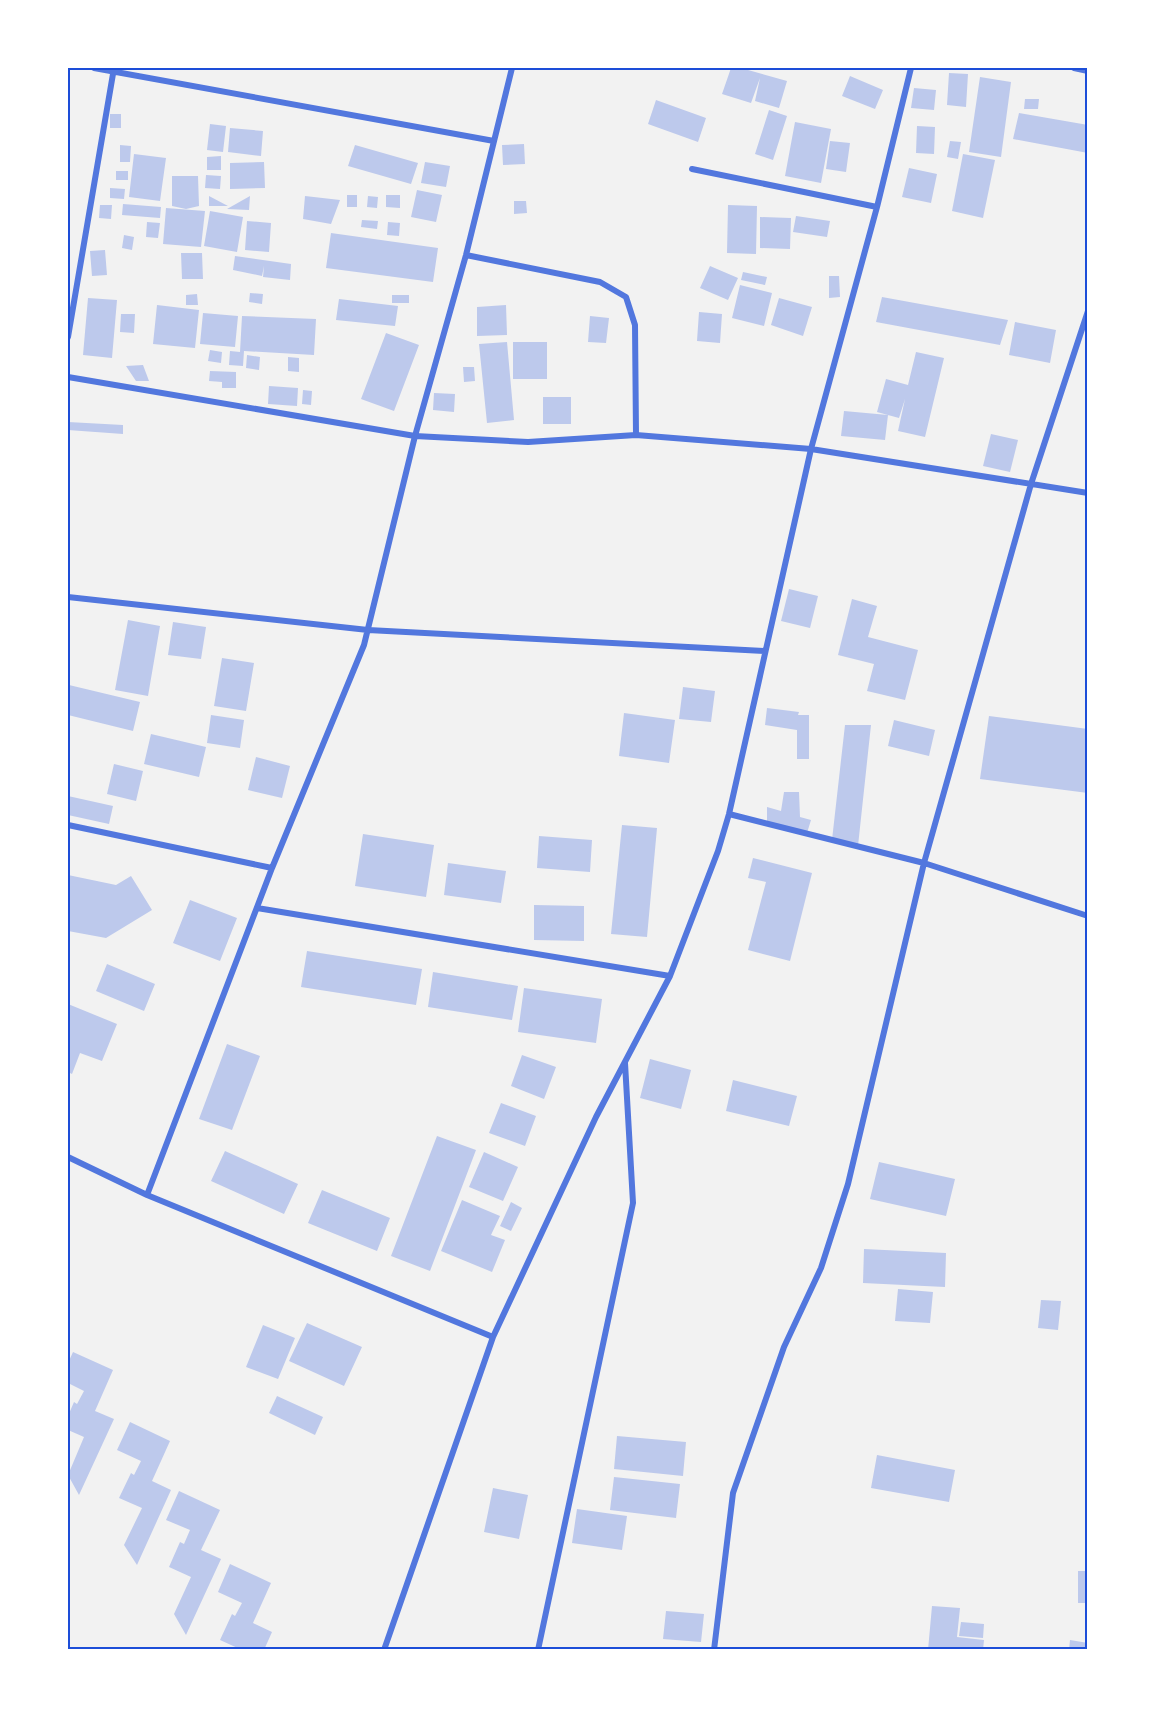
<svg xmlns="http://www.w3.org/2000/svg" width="1155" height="1717" viewBox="0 0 1155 1717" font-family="Commissioner,sans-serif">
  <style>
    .building { fill: #bdc9ec }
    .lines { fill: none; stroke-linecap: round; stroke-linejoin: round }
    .minor { stroke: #5277de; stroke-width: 6 }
    .neatline { fill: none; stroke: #1d4ed8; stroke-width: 2 }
  </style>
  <rect width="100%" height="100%" fill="#f2f2f2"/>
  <path class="building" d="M731,68H741L787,81L779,108L755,101L760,78L751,103L722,94Z
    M949,73L968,74L966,107L947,105Z
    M850,76L883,90L875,109L842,96Z
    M980,77L1011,82L1001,157L969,152Z
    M914,88L936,90L934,110L911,108Z
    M1025,99H1039L1038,109H1024Z
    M656,100L706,118L698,142L648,124Z
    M769,110L787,116L773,160L755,154Z
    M1019,113L1088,125V153L1013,139Z
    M110,114H121V128H110Z
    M795,122L831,129L821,183L785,176Z
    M210,124L226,126L223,152L207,150Z
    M917,126L935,127L934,154L916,153Z
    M230,128L263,131L261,156L228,152Z
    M830,141L850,143L846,172L826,169Z
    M950,141L961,142L958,159L947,157Z
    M524,144L525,164L503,165L502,145Z
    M120,145L131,146L130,162H120Z
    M355,145L418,163L411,184L348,166Z
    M134,154L166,158L160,201L129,197Z
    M963,154L995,160L983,218L952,211Z
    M221,156V170H207V157Z
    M264,162L265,188L230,189V163Z
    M425,162L450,166L446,187L421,183Z
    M909,168L937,174L931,203L902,197Z
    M116,171H128V180H116Z
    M206,175L221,176L220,189L205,188Z
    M172,176H198L199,206L186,209L172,206Z
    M110,188L125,189L124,199L110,198Z
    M417,190L442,195L436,222L411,217Z
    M347,195H357V207H347Z
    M386,195H400V208L386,207Z
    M209,196L228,206H209Z
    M250,196L249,210L227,209Z
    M305,196L340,200L331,224L303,219Z
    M368,196L378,197L377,208L367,207Z
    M514,201H526L527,213L514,214Z
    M123,204L161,207L160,218L122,215Z
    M100,205H112L111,219L99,218Z
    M728,205L757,206L756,254L727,253Z
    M166,208L205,211L201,247L163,244Z
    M210,211L243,217L237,252L204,246Z
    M796,216L830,221L827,237L793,232Z
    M760,217L791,218L790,249L760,248Z
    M362,220L378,221L377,229L361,227Z
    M247,221L271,223L269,252L245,250Z
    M147,222L160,223L158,238L146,237Z
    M388,222L400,223L399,236L387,235Z
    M331,233L438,248L433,282L326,268Z
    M124,235L134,237L132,250L122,248Z
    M105,250L107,275L92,276L90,251Z
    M181,253H202L203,279H182Z
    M235,256L291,264L290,280L263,277L264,266L262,276L233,270Z
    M710,266L738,278L728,300L700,288Z
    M743,272L767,277L765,285L741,280Z
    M829,276H839L840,297L829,298Z
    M740,285L772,293L764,326L732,318Z
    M250,293L263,294L262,304L249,302Z
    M197,294L198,305H186V295Z
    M392,295H409V303H392Z
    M882,297L1008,320L1000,345L876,322Z
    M88,298L117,300L112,358L83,355Z
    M779,298L812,307L803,336L771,325Z
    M339,299L398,306L395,326L336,320Z
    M157,305L199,310L195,348L153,344Z
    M506,305L507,335L477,336V307Z
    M699,312L722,314L720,343L697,341Z
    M203,313L238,316L235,347L200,344Z
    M121,314H135L134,333L120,332Z
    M242,316L316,319L314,355L244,351L243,366L229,365L230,351L240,352Z
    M590,316L609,318L606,343L588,342Z
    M1015,322L1056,330L1050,363L1009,355Z
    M386,333L419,345L394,411L361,399Z
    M507,342L514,420L487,423L479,344Z
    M513,342H547V379H513Z
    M210,350L222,352L221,363L208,361Z
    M916,352L944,358L925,437L898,431L905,399L899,418L877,412L886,379L908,385Z
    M247,355L260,357L259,370L246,368Z
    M288,357L299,358V372L288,371Z
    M143,365L149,381H136L126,366Z
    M463,367H474L475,381L464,382Z
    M210,371L236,372V388H222V382L209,381Z
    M269,386L298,388L297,406L268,404Z
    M303,390L312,391L311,405L302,404Z
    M434,393L455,394L454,412L433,410Z
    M543,397H571V424H543Z
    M844,411L888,415L885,440L841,436Z
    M68,422L123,425V434L68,430Z
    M991,434L1018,440L1010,472L983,466Z
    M789,589L818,596L810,628L781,621Z
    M852,599L877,606L868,637L918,650L905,700L867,691L874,664L838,655Z
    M128,620L160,626L148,696L115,690Z
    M173,622L206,627L201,659L168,655Z
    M222,658L254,663L246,711L214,706Z
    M69,685L140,702L133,731L68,715Z
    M683,687L715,691L711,722L679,719Z
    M767,708L799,712L798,715H809V759H797V730L765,725Z
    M624,713L675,720L669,763L619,756Z
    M211,715L244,720L240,748L207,743Z
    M989,716L1088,729V793L980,779Z
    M894,720L935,730L929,756L888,746Z
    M845,725H871L858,846L832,840Z
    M151,734L206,747L199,777L144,764Z
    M256,757L290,766L282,798L248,790Z
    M114,764L143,771L136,801L107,794Z
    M784,792H799L800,817L811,820L807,833L767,823V807L781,811Z
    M68,796L113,806L109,824L68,815Z
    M622,825L657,828L647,937L611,934Z
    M363,834L434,845L426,897L355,886Z
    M539,836L592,840L590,872L537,868Z
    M753,858L812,873L790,961L748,950L766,882L748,878Z
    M448,863L506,871L501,903L444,895Z
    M68,875L116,885L131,876L152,910L106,938L68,931Z
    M190,900L237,918L220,961L173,943Z
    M534,905L584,906V941L534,940Z
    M307,951L422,969L416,1005L301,987Z
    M107,964L155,984L144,1011L96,991Z
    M433,972L518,986L512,1020L428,1007Z
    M524,988L602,999L596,1043L518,1032Z
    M68,1004L117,1024L102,1061L80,1053L72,1074L68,1072Z
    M227,1044L260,1056L232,1130L199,1119Z
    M522,1055L556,1067L544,1099L511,1086Z
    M650,1059L691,1070L681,1109L640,1098Z
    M733,1080L797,1096L789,1126L726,1111Z
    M501,1103L536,1116L525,1146L489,1133Z
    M437,1136L476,1150L430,1271L391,1256Z
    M225,1151L298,1184L284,1214L211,1181Z
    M484,1152L518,1167L503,1201L469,1187Z
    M879,1162L955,1179L946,1216L870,1199Z
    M322,1190L390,1218L377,1251L308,1223Z
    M462,1200L500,1216L491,1235L505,1240L492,1272L441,1251Z
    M511,1202L522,1208L511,1231L500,1226Z
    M864,1249L946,1253L945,1287L863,1283Z
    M898,1289L933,1292L930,1323L895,1321Z
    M1041,1300L1061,1301L1058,1330L1038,1328Z
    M307,1323L362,1347L344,1386L289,1361Z
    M263,1325L295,1338L278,1379L246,1367Z
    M73,1352L113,1370L95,1411L114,1419L79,1495L68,1475L84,1437L68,1430V1416L74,1402L77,1404L84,1391L68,1383V1363Z
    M277,1396L323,1417L315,1435L269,1413Z
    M130,1422L170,1441L152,1481L171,1490L137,1565L124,1545L142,1508L119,1498L131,1473L134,1475L141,1461L117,1450Z
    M617,1436L686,1442L683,1476L614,1469Z
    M877,1455L955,1470L949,1502L871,1488Z
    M614,1477L680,1484L676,1518L610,1510Z
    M493,1488L528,1495L519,1539L484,1532Z
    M179,1491L220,1510L201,1550L221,1559L186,1635L174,1614L191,1577L169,1567L180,1542L184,1544L190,1530L166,1520Z
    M577,1509L627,1516L622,1550L572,1543Z
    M230,1564L271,1583L253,1623L272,1632L264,1650H242L220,1640L232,1614L235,1616L242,1603L218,1592Z
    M1078,1571H1088V1603H1078Z
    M932,1606L960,1608L957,1637L984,1640L983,1650H928Z
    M666,1611L704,1614L701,1642L663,1639Z
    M961,1622L984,1624L983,1638L959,1636Z
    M1070,1640L1088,1643V1650H1069Z"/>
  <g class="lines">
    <path class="minor" d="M94,68L494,141
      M1074,68L1088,71
      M692,169L877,207
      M466,255L600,282L626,297L635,325L636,435
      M68,337L114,68
      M68,377L415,436L528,442L636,435L811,449L1088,493
      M68,597L368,630L765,651
      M729,814L924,863L1088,916
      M68,825L272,868
      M257,908L670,976
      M68,1157L147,1195L493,1337
      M147,1195L272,868L364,645L415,436L466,255L512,68
      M384,1650L493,1337L596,1117L670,976L718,851L729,814L811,449L877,207L911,68
      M538,1650L633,1203L625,1063
      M714,1650L733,1493L784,1347L821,1268L848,1184L924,863L1031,484L1088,311"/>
  </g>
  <rect width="1155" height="1717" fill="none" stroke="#ffffff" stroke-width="138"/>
  <rect x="69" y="69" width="1017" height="1579" class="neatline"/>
</svg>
